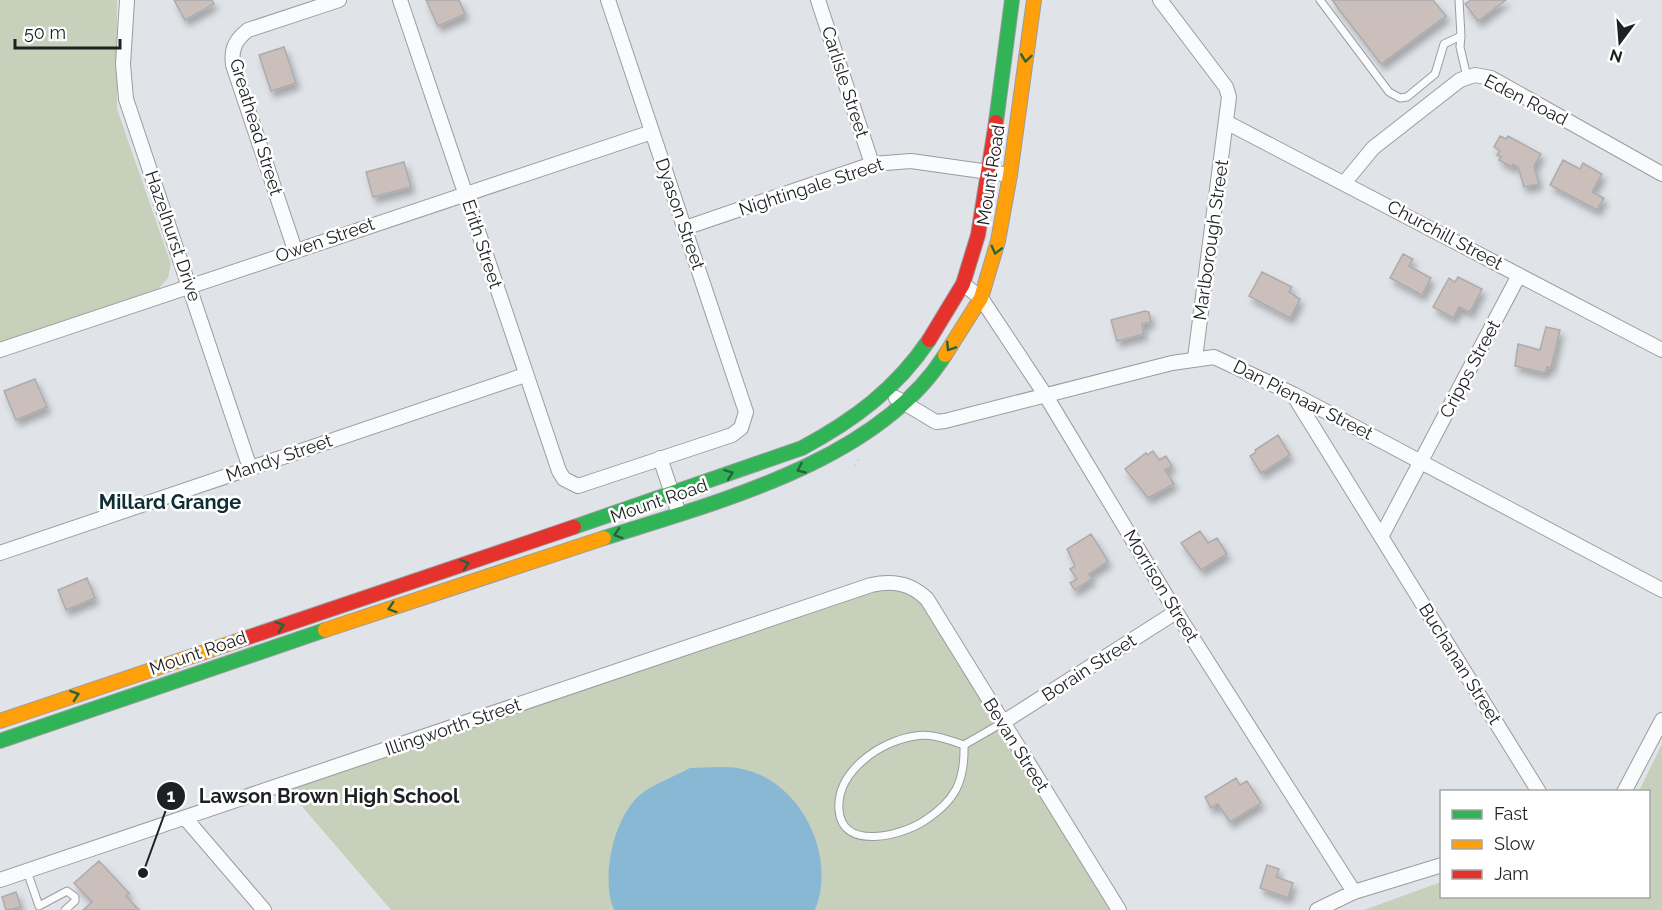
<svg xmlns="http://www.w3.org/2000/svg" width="1662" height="910" viewBox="0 0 1662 910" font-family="Raleway,sans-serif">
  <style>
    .green { fill: #c6d0ba }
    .water { fill: #88b8d4 }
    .building { fill: #cabfbb; stroke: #acabad; stroke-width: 1.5; filter: url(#shadow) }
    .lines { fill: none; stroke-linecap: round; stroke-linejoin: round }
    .lane-casing { stroke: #9a9c9f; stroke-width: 9 }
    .street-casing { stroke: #9a9c9f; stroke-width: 16 }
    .fast-casing { stroke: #9a9c9f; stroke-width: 16 }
    .slow-casing { stroke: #9a9c9f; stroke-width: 16 }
    .jam-casing { stroke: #9a9c9f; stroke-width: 16 }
    .path { stroke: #cdcfd0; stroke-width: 2; stroke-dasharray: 1.5 4.5; stroke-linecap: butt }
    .lane { stroke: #fafbfc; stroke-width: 7 }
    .street { stroke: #fafbfc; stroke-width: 14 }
    .fast { stroke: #30b455; stroke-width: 14 }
    .slow { stroke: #ff9f0a; stroke-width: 14 }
    .jam { stroke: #e5322d; stroke-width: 14 }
    .oneway { stroke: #26633a }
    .labels { text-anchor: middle; stroke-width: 5; stroke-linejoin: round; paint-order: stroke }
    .street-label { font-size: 18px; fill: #1e2023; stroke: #fff }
    .neighbourhood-label { font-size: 20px; font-weight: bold; fill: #0e2e36; stroke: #fff }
    .leader { fill: none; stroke: #1e2023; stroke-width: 2 }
    .callout-dot { fill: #1e2023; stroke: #fff; stroke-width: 2 }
    .mark-label { font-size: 18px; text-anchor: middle; font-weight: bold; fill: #fff }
    .callout-label { font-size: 20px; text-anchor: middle; font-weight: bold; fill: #1e2023; stroke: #fff; stroke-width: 5; stroke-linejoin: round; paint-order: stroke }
  </style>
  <defs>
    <filter id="shadow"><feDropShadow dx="3.5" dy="6" stdDeviation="3" flood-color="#0004"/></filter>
  </defs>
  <rect width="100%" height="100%" fill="#e0e3e8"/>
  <path class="green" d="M0,0H117V109L171,264L168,278L157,290L0,343Z
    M896,589L909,593L924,607L1110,910H815L822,876L613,908L614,910H391L288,790L880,590Z
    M1662,744V910H1364L1441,882L1442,896H1648V792L1639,791Z"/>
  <path class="water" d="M690,768C707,768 729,765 746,770C802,784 837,857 815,910H614C600,877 614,812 645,791C659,782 675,776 690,768Z"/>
  <path class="building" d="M174,0H212L214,4L185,20Z
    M426,0H459L465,14L438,26Z
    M1332,0H1433L1446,16L1381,64Z
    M1471,0H1506L1478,21L1465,4Z
    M284,47L296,83L271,91L259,55Z
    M1500,136L1506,139L1508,136L1541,154L1534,166L1539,184L1524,187L1518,167L1513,164L1512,167L1499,160L1501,157L1497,155L1500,151L1494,147Z
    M1563,160L1580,169L1583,163L1602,174L1592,192L1604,198L1597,210L1550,185Z
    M404,162L411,187L373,197L366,172Z
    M1403,254L1413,259L1409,266L1431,278L1422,295L1390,278Z
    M1262,272L1292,287L1289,292L1300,299L1290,318L1249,296Z
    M1458,277L1482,289L1470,312L1459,307L1453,318L1433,307L1449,278L1455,282Z
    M1145,311L1149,312L1151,322L1142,324L1144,334L1117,341L1111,320Z
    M1546,327L1560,330L1551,368L1547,367L1545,373L1515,366L1518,344L1540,350Z
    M35,379L47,407L16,420L4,391Z
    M1278,435L1290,455L1261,473L1250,456L1256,452L1255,450Z
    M1153,451L1159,460L1166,456L1172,466L1165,470L1174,484L1148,498L1125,469L1146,453L1147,455Z
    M1200,531L1208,543L1217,538L1227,554L1201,570L1181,543Z
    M1091,534L1108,561L1089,574L1092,579L1075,590L1070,583L1077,579L1070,569L1075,566L1067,549Z
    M87,578L95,598L66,610L58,590Z
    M1236,778L1240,785L1247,781L1261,803L1230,822L1218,804L1211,808L1205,797Z
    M99,861L129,893L126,896L139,910H83L92,902L74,883Z
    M1267,865L1279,869L1276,877L1293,883L1288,898L1260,888Z
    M16,892L21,907L6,910L2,897Z"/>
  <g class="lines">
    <defs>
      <path id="lane" d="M1320,0L1389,92L1400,98L1407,97L1435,74L1444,44L1461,36L1459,0
        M1461,36L1460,47L1467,77
        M964,745C965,782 955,801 924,821C903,835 842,852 839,810C836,771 881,741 915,736C932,733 949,740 964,745L1002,723
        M27,871L39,906L67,891L75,897V901L65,910"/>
      <path id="street" d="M127,0L123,64L126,99L250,468
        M400,0L559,471L564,479L578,486L732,435L741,428L746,412L608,0
        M818,0L872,164
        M1160,0L1226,87L1229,97L1195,358
        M1226,122L1662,350
        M1345,182L1373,148L1460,80L1475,75L1491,78L1662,174
        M685,228L872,164L911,161L1010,175
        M295,250L233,65C231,49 235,40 248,30L339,0
        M963,284L981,298L1046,396L1176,612L1354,892
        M0,350L652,132
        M1294,396L1539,792
        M896,398L936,422L945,421L1172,363L1214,357L1293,394L1662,590
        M660,458L679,514
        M1381,537L1519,275
        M0,553L525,375
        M1002,723L1176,612
        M1624,792L1662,720
        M186,819L264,910
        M0,880L871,585C893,580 911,583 927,599L1119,910
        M1317,910L1354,892L1442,865"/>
      <path id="fast" d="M996,122L1012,0
        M574,527L802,448C854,420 896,389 929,340
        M604,538C717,502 878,461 945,355
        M0,741L325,630"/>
      <path id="slow" d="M945,355L981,298L998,241L1010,175L1034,0
        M325,630L604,538
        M0,721L246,638"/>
      <path id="jam" d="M929,340L963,284L978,235L996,122
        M246,638L574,527"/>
    </defs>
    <use href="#lane" class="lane-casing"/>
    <use href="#street" class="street-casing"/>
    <use href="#fast" class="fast-casing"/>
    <use href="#slow" class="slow-casing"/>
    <use href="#jam" class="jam-casing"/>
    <path class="path" d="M855,466L859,458"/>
    <use href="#lane" class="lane"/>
    <use href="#street" class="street"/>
    <use href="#fast" class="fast"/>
    <use href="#slow" class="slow"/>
    <use href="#jam" class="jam"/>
  </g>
  <defs><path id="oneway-chevron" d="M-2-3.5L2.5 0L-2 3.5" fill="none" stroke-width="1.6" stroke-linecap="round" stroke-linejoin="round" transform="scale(1.5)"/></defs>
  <g class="oneway">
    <use href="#oneway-chevron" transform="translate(1026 58) rotate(98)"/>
    <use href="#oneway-chevron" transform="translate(996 250) rotate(104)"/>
    <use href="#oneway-chevron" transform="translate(950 347) rotate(123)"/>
    <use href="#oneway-chevron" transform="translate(801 469) rotate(156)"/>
    <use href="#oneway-chevron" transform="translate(729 474) rotate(-20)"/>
    <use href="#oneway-chevron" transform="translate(618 534) rotate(162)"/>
    <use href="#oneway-chevron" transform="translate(465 564) rotate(-19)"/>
    <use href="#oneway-chevron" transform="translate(392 608) rotate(162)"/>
    <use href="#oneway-chevron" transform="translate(280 626) rotate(-19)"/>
    <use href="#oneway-chevron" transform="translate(75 695) rotate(-19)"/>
  </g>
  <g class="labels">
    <g class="street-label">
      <text transform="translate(845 82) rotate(72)" y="6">Carlisle Street</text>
      <text transform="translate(1526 100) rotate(27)" y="6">Eden Road</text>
      <text transform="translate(256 127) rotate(73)" y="6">Greathead Street</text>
      <text transform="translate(991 175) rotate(-81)" y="6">Mount Road</text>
      <text transform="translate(811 187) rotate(-18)" y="6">Nightingale Street</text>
      <text transform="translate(680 214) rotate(71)" y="6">Dyason Street</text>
      <text transform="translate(1445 235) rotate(28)" y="6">Churchill Street</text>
      <text transform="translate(173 236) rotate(71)" y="6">Hazelhurst Drive</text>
      <text transform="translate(325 240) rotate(-19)" y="6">Owen Street</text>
      <text transform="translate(1211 240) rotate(-82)" y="6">Marlborough Street</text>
      <text transform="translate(482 244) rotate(72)" y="6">Erith Street</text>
      <text transform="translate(1470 369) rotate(-62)" y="6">Cripps Street</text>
      <text transform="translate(1303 400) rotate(27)" y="6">Dan Pienaar Street</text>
      <text transform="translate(279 458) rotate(-19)" y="6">Mandy Street</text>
      <text transform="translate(659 501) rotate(-19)" y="6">Mount Road</text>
      <text transform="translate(1161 586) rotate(59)" y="6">Morrison Street</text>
      <text transform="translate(198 653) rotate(-19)" y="6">Mount Road</text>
      <text transform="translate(1460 664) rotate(58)" y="6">Buchanan Street</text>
      <text transform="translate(1089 668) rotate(-33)" y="6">Borain Street</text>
      <text transform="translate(453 727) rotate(-19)" y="6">Illingworth Street</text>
      <text transform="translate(1016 745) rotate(58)" y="6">Bevan Street</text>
    </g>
    <g class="neighbourhood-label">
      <text x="170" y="509">Millard Grange</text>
    </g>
  </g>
  <path class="leader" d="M143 873L171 796"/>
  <g class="callout-dot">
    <circle cx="143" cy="873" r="6"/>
    <circle cx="171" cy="796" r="15"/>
  </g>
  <g class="mark-label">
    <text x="171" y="802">1</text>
  </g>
  <g class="callout-label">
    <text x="329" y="803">Lawson Brown High School</text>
  </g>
  <rect x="1440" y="790" width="210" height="108" fill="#ffffff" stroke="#a5a6a7" stroke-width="1.5"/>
  <rect x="1452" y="810" width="30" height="9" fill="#30b455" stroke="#a5a6a7" stroke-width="1.5"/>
  <text x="1494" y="820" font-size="18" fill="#1e2023">Fast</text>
  <rect x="1452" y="840" width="30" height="9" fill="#ff9f0a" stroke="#a5a6a7" stroke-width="1.5"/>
  <text x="1494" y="850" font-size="18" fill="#1e2023">Slow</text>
  <rect x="1452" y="870" width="30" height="9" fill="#e5322d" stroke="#a5a6a7" stroke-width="1.5"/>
  <text x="1494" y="880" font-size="18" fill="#1e2023">Jam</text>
  <g transform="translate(1620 42) rotate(196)" stroke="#ffffff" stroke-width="4.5" paint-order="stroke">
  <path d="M0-4.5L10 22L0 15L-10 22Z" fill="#1e2023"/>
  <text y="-9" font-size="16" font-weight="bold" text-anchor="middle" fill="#1e2023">N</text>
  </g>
  <path d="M15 39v9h105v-9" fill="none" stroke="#1e2023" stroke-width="3"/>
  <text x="24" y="39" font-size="18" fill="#1e2023" stroke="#ffffff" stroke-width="4.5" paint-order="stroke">50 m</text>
</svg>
